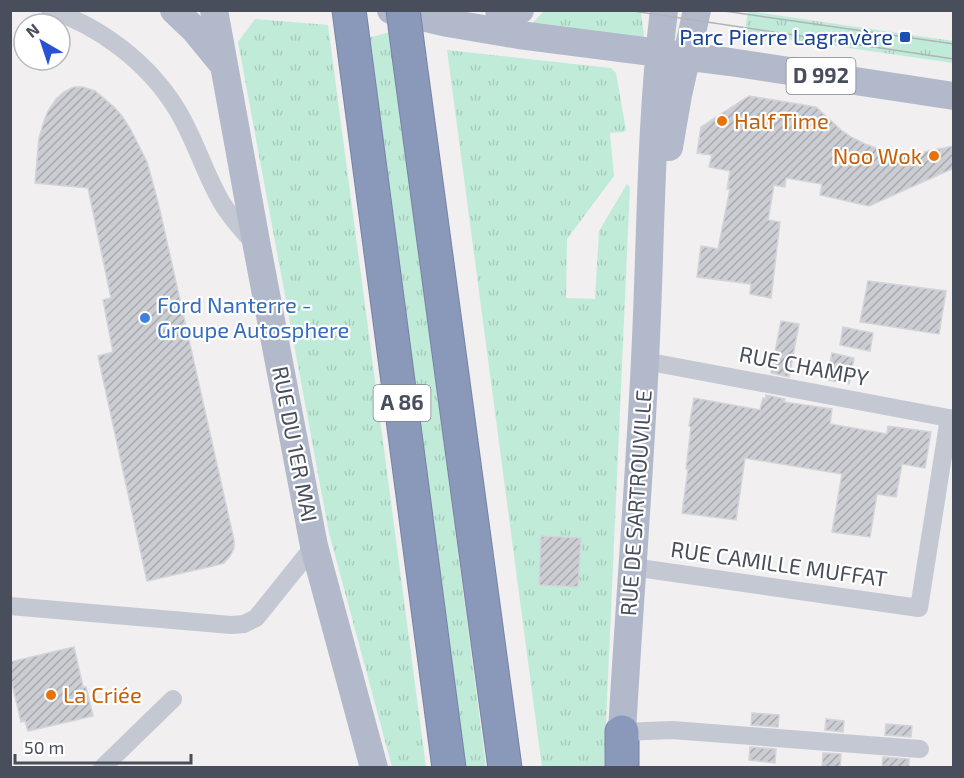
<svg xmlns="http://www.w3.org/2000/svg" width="964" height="778" viewBox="0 0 964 778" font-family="'Exo 2',sans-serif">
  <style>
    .grass { fill: url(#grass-tufts) }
    .building { fill: url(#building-hatch); stroke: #d3d4da; stroke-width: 1.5 }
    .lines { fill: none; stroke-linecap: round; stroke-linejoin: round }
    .motorway-casing { stroke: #7683a5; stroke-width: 35 }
    .minor { stroke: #c3c8d2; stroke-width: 18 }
    .primary { stroke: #b1b9cb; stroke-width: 28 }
    .motorway { stroke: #8a98ba; stroke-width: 33 }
    .tram { stroke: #b1b3b8; stroke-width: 1.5 }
    .motorway-bridge-casing { stroke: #7683a5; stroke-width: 35; stroke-linecap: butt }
    .motorway-bridge { stroke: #8a98ba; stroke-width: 33 }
    .transit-dot { fill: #1a4fb4; stroke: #fff; stroke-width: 2 }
    .food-dot { fill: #e8710a; stroke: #fff; stroke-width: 2 }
    .shop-dot { fill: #3f7fe0; stroke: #fff; stroke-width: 2 }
    .labels { text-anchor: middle; stroke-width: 4.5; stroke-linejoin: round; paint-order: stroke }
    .shield { fill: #fff; stroke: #7f838c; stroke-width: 1.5 }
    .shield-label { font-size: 21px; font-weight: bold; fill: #484e5b }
    .transit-label { font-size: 22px; fill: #164399; stroke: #fff; text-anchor: end }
    .food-label { font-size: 22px; fill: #c56008; stroke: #fff; text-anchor: start }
    .shop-label { font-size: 22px; fill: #366cbe; stroke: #fff; text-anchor: start }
    .street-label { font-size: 22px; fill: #484e5b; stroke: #fff }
  </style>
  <defs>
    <pattern id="grass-tufts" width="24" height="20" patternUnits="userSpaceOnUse" patternTransform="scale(1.5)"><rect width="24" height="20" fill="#c1ebd9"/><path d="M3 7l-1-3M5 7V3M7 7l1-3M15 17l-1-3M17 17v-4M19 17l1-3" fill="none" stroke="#a7cbbc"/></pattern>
    <pattern id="building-hatch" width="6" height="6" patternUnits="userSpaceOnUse" patternTransform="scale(1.5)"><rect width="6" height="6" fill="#cccdd3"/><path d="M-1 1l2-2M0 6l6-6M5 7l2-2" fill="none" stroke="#a8a9ae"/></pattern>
  </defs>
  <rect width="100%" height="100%" fill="#f1efef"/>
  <path class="grass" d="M544,11H641L644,37L532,24Z
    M748,11L953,41V63L745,33Z
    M255,19L328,25L426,767H392L329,533L238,42Z
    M390,32L486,767H465L394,223L368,38Z
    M447,50L611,68L616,73L626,130L624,132L610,133L614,176L567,239L566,298L595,299L599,231L627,184L630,187L604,767H542Z"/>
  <path class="building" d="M74,87H83L95,91L114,107L122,116L131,130L147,162L158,202L234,540V548L230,556L224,563L217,565L147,581L98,356L113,352L103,300L111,298L88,188L35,183L39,138L44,121L48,111L56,99L64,92Z
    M749,96L816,107L841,130L851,137L865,144L887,152L904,153L924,152L954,146V168L869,206L820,195L822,184L786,178L785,187L774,185L768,220L780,222L771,298L750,294L751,284L697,277L701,246L718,249L730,189H727L730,171L709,167L712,155L697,153L701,127Z
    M868,281L946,291L939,334L860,322Z
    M781,321L799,324L789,377L771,373Z
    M843,327L873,333L870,351L840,345Z
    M832,353L854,358L849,384L827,380Z
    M766,395L785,399L784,402L832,409L830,424L887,434L888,426L931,432L925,468L902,464L896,497L877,494L870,537L832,532L842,474L745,458L736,520L682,513L688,469H686L691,427L689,426L694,398L760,410L763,398L766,399Z
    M541,536L581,538L578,587L539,585Z
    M74,647L83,687H86L93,716L28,731L25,721L21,722L10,675V662Z
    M752,713L779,715L778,727L751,725Z
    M826,719L844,721L843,732L825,730Z
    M886,724L912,726L911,737L885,735Z
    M750,747L776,749L775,763L749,760Z
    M823,753L841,754L840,768H822Z
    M883,757L909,759V768H882Z"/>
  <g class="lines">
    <defs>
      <path id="motorway" d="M349,10L449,768
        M409,56L505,768
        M622,768V732"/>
    </defs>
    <use href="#motorway" class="motorway-casing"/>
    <path class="minor" d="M50,10C100,26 148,63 176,108C195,138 204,173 222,203C231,218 242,230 254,243
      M645,361L954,419
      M632,567L919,608L949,418
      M10,606L231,625L244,624L256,618L314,546
      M622,732L672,730L920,749
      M102,768L173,699"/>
    <path class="primary" d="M174,10L194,29L221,62
      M214,10L257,247L314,546L374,768
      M391,10L448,23L519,35L730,62L954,96
      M499,10L516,12L520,10
      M669,147L678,95L697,10
      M622,732C629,608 639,484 645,360C651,243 650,126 664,10"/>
    <use href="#motorway" class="motorway"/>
    <path class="tram" d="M626,10L954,59
      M717,10L954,44"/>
    <defs>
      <path id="motorway-bridge" d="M403,10L409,56"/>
    </defs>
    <use href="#motorway-bridge" class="motorway-bridge-casing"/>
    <use href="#motorway-bridge" class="motorway-bridge"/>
  </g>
  <rect class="transit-dot" x="899" y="31" width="12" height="12" rx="3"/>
  <g class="food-dot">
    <circle cx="722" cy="121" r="6"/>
    <circle cx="934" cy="156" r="6"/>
    <circle cx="51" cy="695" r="6"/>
  </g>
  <circle class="shop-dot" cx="145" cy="318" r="6"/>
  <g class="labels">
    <g class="shield">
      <rect x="786.5" y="58" width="69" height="36" rx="4.5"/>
      <rect x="373.5" y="385" width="57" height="36" rx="4.5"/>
    </g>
    <g class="shield-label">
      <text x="821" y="83">D 992</text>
      <text x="402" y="410">A 86</text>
    </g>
    <g class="transit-label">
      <text x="893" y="45">Parc Pierre Lagravère</text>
    </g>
    <g class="food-label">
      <text x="734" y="129">Half Time</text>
      <text x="922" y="164" text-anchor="end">Noo Wok</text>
      <text x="63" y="703">La Criée</text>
    </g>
    <g class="shop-label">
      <text x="157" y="313">Ford Nanterre -<tspan x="157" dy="25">Groupe Autosphere</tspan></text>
    </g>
    <g class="street-label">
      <text transform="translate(804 366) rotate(11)" y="8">RUE CHAMPY</text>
      <text transform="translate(295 444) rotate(79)" y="8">RUE DU 1ER MAI</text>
      <text transform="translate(636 503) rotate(-86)" y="8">RUE DE SARTROUVILLE</text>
      <text transform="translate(779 564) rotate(8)" y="8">RUE CAMILLE MUFFAT</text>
    </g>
  </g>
  <rect width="964" height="778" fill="none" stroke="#484e5b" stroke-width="24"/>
  <g transform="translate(42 42) rotate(321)"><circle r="28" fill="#ffffff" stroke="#b6b8bd" stroke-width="1.5"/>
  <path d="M0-4.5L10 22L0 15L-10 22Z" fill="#2852d2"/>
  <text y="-9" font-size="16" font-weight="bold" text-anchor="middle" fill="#484e5b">N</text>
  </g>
  <path d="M15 754v9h176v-9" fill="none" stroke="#484e5b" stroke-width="3"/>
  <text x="24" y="754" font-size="18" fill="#484e5b" stroke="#ffffff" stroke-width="4.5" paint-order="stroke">50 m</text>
</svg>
